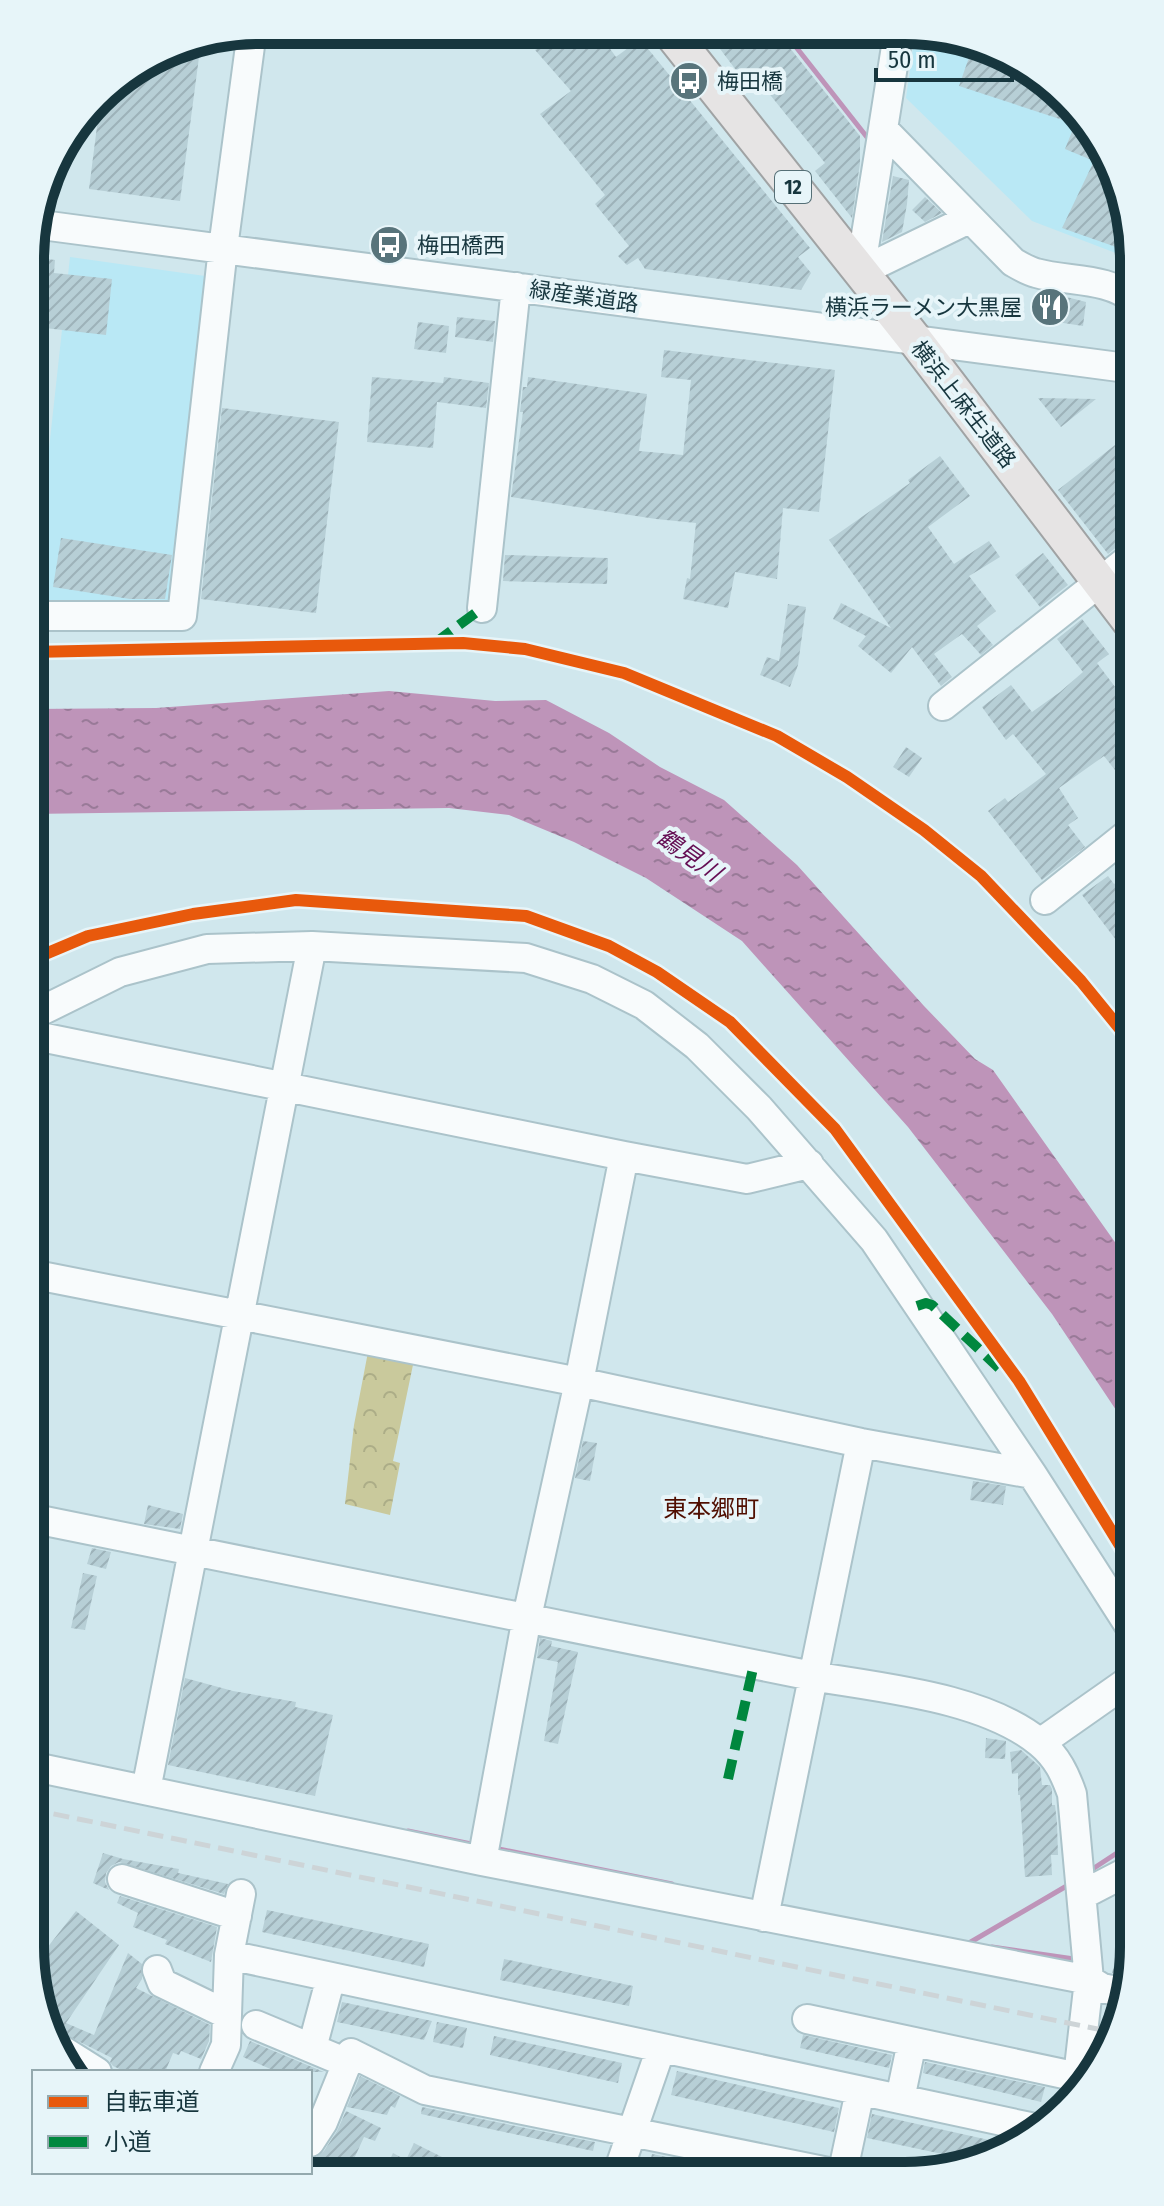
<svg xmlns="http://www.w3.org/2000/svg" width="1164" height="2206" viewBox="0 0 1164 2206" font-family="'Fira Sans Condensed','Noto Sans JP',sans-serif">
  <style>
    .built { fill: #b9e8f5 }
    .forest { fill: url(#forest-crowns) }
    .water { fill: url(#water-ripples) }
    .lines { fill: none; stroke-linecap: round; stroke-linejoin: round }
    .stream { stroke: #be94b9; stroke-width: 5 }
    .building { fill: url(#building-hatch) }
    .minor-casing { stroke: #abc3ca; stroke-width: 32 }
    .major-casing { stroke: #a0a3a4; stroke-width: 38 }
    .minor { stroke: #f8fbfc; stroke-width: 28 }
    .major { stroke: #e6e4e4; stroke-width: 34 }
    .rail { stroke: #cdd4d7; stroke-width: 5; stroke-dasharray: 16 8; stroke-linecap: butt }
    .quiet { stroke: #00873e; stroke-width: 10; stroke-dasharray: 20 10; stroke-linecap: butt }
    .cycleway-casing { stroke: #e7f5f9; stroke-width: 17 }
    .cycleway { stroke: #e8590c; stroke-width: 12 }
    .labels { text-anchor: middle; stroke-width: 8; stroke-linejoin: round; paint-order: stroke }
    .shield { fill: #e7f5f9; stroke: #556f76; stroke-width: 2 }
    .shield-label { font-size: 20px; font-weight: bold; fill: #17363e }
    .poi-label { font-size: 22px; fill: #17363e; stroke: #e7f5f9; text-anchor: start }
    .street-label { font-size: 22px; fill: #17363e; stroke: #e7f5f9 }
    .water-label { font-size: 24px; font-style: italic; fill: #650f55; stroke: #e7f5f9 }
    .neighbourhood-label { font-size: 24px; fill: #500e00; stroke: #e7f5f9 }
    .rim { fill: none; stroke: #17363e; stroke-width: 10 }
  </style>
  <defs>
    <pattern id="forest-crowns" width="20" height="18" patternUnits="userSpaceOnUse" patternTransform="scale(2)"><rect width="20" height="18" fill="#c9c99c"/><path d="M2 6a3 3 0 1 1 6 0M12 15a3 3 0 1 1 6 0" fill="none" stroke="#acad87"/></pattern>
    <pattern id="water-ripples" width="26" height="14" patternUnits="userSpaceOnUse" patternTransform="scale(2)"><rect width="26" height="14" fill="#be94b9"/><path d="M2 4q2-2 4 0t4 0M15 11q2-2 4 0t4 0" fill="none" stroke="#997a98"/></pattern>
    <pattern id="building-hatch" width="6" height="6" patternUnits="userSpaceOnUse" patternTransform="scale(2)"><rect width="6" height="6" fill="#b7cfd6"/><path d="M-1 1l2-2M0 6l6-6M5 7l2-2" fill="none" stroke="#9db2b9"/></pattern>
  </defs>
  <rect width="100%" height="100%" fill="#d0e7ed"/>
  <path class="built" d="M915,34H949L1056,87L1122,186L1134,260L1032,221L906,98Z
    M70,257L205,276L167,610L32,604Z"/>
  <path class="forest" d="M368,1352L414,1360L393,1461L400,1463L390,1515L345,1504L354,1425Z"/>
  <path class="water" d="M389,691L495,701L546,700L609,733L660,767L724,800L797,865L924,1006L975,1059L993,1070L1134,1269V1432L1128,1428L1052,1314L908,1127L742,941L646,878L574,842L509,815L449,808L31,814V709L156,708Z"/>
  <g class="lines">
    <path class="stream" d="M785,33L870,141
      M408,1831L476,1845
      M494,1848L672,1884
      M1088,1872L1123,1849L1134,1845
      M969,1943L1070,1884
      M992,1947L1074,1959"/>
  </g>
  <path class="building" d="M542,32H598L616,57L640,39L810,248L798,257L811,273L801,290L645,269L638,258L627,265L618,256L629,246L595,204L605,195L540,114L571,91L535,50L548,41Z
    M708,33H778L860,136V163L852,218L815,171L825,163L751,71L742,78Z
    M201,42L180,201L89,189L101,95L108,87L172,47Z
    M973,46L1056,87L1122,186L1133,253L1062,228L1094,161L1065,149L1075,124L959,86Z
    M893,176L909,180L907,204L902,232L882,242Z
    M925,197L942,213L925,222L912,210Z
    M32,257L55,260L54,273L112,279L106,335L45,328L41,358L32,357Z
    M1051,293L1086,302L1083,326L1057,322L1055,326L1041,320Z
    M457,317L495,321L493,342L455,337Z
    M418,322L449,326L446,353L414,349Z
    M664,350L835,370L819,512L783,508L777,579L735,572L728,608L683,599L687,578L690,579L696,523L656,519L511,497L523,412H520L523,387H527L528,377L647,394L639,451L683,455L691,380L661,377Z
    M372,377L443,383L444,377L489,383L486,408L437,402L433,448L367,442Z
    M1038,398L1096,399L1061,427Z
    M222,408L339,422L316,613L201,599Z
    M1134,430V538L1124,541L1108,554L1058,490Z
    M940,456L970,496L928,527L954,564L989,541L1000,557L969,576L996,611L977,626L993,645L981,655L962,634L934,654L952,677L941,686L912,647L891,673L858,646L866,636L833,619L841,603L891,628L829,540L910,483L908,480Z
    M61,538L172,555L165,599H130L53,587Z
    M1043,553L1068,585L1040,607L1015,575Z
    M505,555L608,558L607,584L503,581Z
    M788,604L806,607L798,665L790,687L760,675L767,657L779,661Z
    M1082,619L1109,654L1097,663L1134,712V776L1125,783L1104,756L1059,788L1078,818L1068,825L1085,847L1042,880L988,811L1005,798L1008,802L1046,774L1013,734L1006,740L982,707L1011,685L1032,712L1060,692L1083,672L1057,639Z
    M906,747L922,758L909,777L893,767Z
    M1134,870V933L1119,944L1082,895L1108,876L1114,884Z
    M583,1441L597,1443L590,1481L575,1478Z
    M973,1481L1006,1486L1003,1505L970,1500Z
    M148,1505L183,1514L180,1529L144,1524Z
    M92,1548L111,1552L106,1569L87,1564Z
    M83,1573L97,1576L85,1630L71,1628Z
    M540,1638L552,1641L551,1646L578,1652L558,1744L544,1741L558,1662L537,1658Z
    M185,1678L233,1691L296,1702L295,1707L333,1715L315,1796L168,1765Z
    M986,1738L1006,1741L1005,1759L985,1758Z
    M1021,1750L1040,1767L1042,1785H1050L1052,1789V1805H1055L1057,1823L1058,1855H1051L1052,1875L1025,1877L1020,1795H1018V1773L1012,1774L1010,1752Z
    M103,1853L123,1859L179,1869L178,1873L228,1884L224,1894L119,1862L111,1866L106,1873L105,1882L109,1890L93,1883Z
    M120,1896L217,1927L211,1962L165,1944L167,1940L133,1927L138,1913L117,1903Z
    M267,1910L429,1944L424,1967L262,1932Z
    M76,1911L119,1945L66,2023L94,2035L128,1953L142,1964V1979L136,1988L210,2025L209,2041L201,2059L181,2051L179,2055L173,2053L165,2072H126L113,2066L110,2062L112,2058L62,2033L41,2016L30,1947V1932L47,1948Z
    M1122,1937L1133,1940V1962L1128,1977L1112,1973Z
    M504,1959L633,1986L629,2006L500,1980Z
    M342,2002L432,2021L424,2040L337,2022Z
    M437,2022L467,2028L463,2048L433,2042Z
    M803,2035L892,2055L889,2068L800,2048Z
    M494,2036L622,2063L618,2083L490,2055Z
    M250,2041L324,2072H277L243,2057Z
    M925,2062L1045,2087L1041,2102L923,2073Z
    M677,2071L839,2108L834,2132L671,2095Z
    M360,2076L400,2096L395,2108L391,2106L387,2115L347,2107Z
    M422,2107L595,2142L593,2151L421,2114Z
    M346,2111L381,2128L375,2141L364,2137L353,2161L378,2174H333L336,2168L315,2158L324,2151L337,2131Z
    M872,2114L1007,2144L980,2162L867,2138Z
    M414,2143L458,2165L454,2175L383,2174L393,2153L406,2160Z
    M652,2154L757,2175V2176L685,2175L649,2167Z"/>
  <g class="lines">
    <defs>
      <path id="minor" d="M898,34L883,129L1013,262C1020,266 1028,271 1036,273C1067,282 1109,277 1134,300
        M34,224L1134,369
        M860,272L883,129
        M860,272L969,219
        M482,608L516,287
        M31,616H182L223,248L252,31
        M943,706L1134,555
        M1045,900L1134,829
        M31,1016L120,972L207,949L312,946L526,958L592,979L644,1005L697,1046L759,1108L874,1240L1032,1474L1134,1633
        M31,1035L624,1156L747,1179L809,1164
        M31,1274L579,1382L861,1443L1032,1474
        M30,1518L812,1676C881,1688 985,1697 1040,1743C1057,1757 1065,1774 1072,1794L1089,1980L1076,2094
        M1040,1743L1134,1677
        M30,1766L482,1861L1089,1980L1102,1988L1122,1992
        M146,1790L312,946
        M482,1861L527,1617L579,1382L624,1156
        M122,1879L237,1916
        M1082,1895L1134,1868
        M764,1917L861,1443
        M229,1955L1030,2127
        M157,1970L162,1983L226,2014
        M807,2019L1078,2077
        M256,2025L347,2063L323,2122L310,2142
        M312,2048L331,1977
        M62,2050L97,2072
        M347,2063L351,2053L425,2090L848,2176
        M214,2072L226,2045L229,1955L241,1894
        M900,2099L912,2042
        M289,2172L294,2174
        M617,2175L661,2048
        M842,2175L860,2091"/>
      <path id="major" d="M671,33L915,340L1134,627"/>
    </defs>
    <use href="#minor" class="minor-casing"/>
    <use href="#major" class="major-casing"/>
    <use href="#minor" class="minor"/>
    <use href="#major" class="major"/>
    <path class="rail" d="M30,1809L1107,2031"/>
    <path class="quiet" d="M435,643L482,608
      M917,1306L926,1303L932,1305L999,1368
      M728,1779L754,1664"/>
    <defs>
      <path id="cycleway" d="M31,652L463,643L525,649L624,673L777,736L847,777L924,830L981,876L1081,981L1134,1046
        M31,960L88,936L193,914L296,900L526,916L609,946L657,972L730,1022L835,1129L1019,1381L1134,1568"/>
    </defs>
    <use href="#cycleway" class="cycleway-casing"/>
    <use href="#cycleway" class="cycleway"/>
  </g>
  <defs>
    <symbol id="bus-disc" viewBox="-11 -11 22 22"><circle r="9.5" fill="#58747b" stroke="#e7f5f9"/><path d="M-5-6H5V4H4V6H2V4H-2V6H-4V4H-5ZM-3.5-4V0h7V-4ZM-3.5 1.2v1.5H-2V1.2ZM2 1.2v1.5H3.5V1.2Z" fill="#fff"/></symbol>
    <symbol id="restaurant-disc" viewBox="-11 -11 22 22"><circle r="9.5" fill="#58747b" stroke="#e7f5f9"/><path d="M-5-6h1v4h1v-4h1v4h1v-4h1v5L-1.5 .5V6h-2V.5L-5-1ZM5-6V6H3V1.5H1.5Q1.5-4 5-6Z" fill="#fff"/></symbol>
  </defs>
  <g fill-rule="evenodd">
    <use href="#bus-disc" x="667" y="59" width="44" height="44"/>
    <use href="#bus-disc" x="367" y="223" width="44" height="44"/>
    <use href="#restaurant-disc" x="1028" y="285" width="44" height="44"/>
  </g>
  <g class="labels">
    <rect class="shield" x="775" y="171" width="36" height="32" rx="6"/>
    <g class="shield-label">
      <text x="793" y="194">12</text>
    </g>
    <g class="poi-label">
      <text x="717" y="89">梅田橋</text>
      <text x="417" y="253">梅田橋西</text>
      <text x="1022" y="315" text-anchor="end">横浜ラーメン大黒屋</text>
    </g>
    <g class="street-label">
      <text transform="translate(584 296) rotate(8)" y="8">緑産業道路</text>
      <text transform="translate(964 404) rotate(52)" y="8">横浜上麻生道路</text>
    </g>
    <g class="water-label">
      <text transform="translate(689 855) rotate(35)" y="8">鶴見川</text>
    </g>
    <g class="neighbourhood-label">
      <text x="711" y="1517">東本郷町</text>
    </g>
  </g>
  <path d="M0 0H1164V2206H0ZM259 44H905A215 215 0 0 1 1120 259V1947A215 215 0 0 1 905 2162H259A215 215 0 0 1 44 1947V259A215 215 0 0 1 259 44Z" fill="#e7f5f9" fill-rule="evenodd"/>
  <path class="rim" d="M259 44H905A215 215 0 0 1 1120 259V1947A215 215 0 0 1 905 2162H259A215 215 0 0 1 44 1947V259A215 215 0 0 1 259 44Z"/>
  <rect x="32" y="2070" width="280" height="104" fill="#e7f5f9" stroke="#94a9ae" stroke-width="2"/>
  <rect x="48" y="2096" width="40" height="12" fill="#e8590c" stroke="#94a9ae" stroke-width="2"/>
  <text x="104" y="2110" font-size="24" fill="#17363e">自転車道</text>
  <rect x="48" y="2136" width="40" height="12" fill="#00873e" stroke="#94a9ae" stroke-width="2"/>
  <text x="104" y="2150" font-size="24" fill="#17363e">小道</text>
  <path d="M876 68v12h136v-12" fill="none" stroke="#17363e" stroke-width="4"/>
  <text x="888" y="68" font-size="24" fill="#17363e" stroke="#e7f5f9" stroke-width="6" paint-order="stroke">50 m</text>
</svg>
